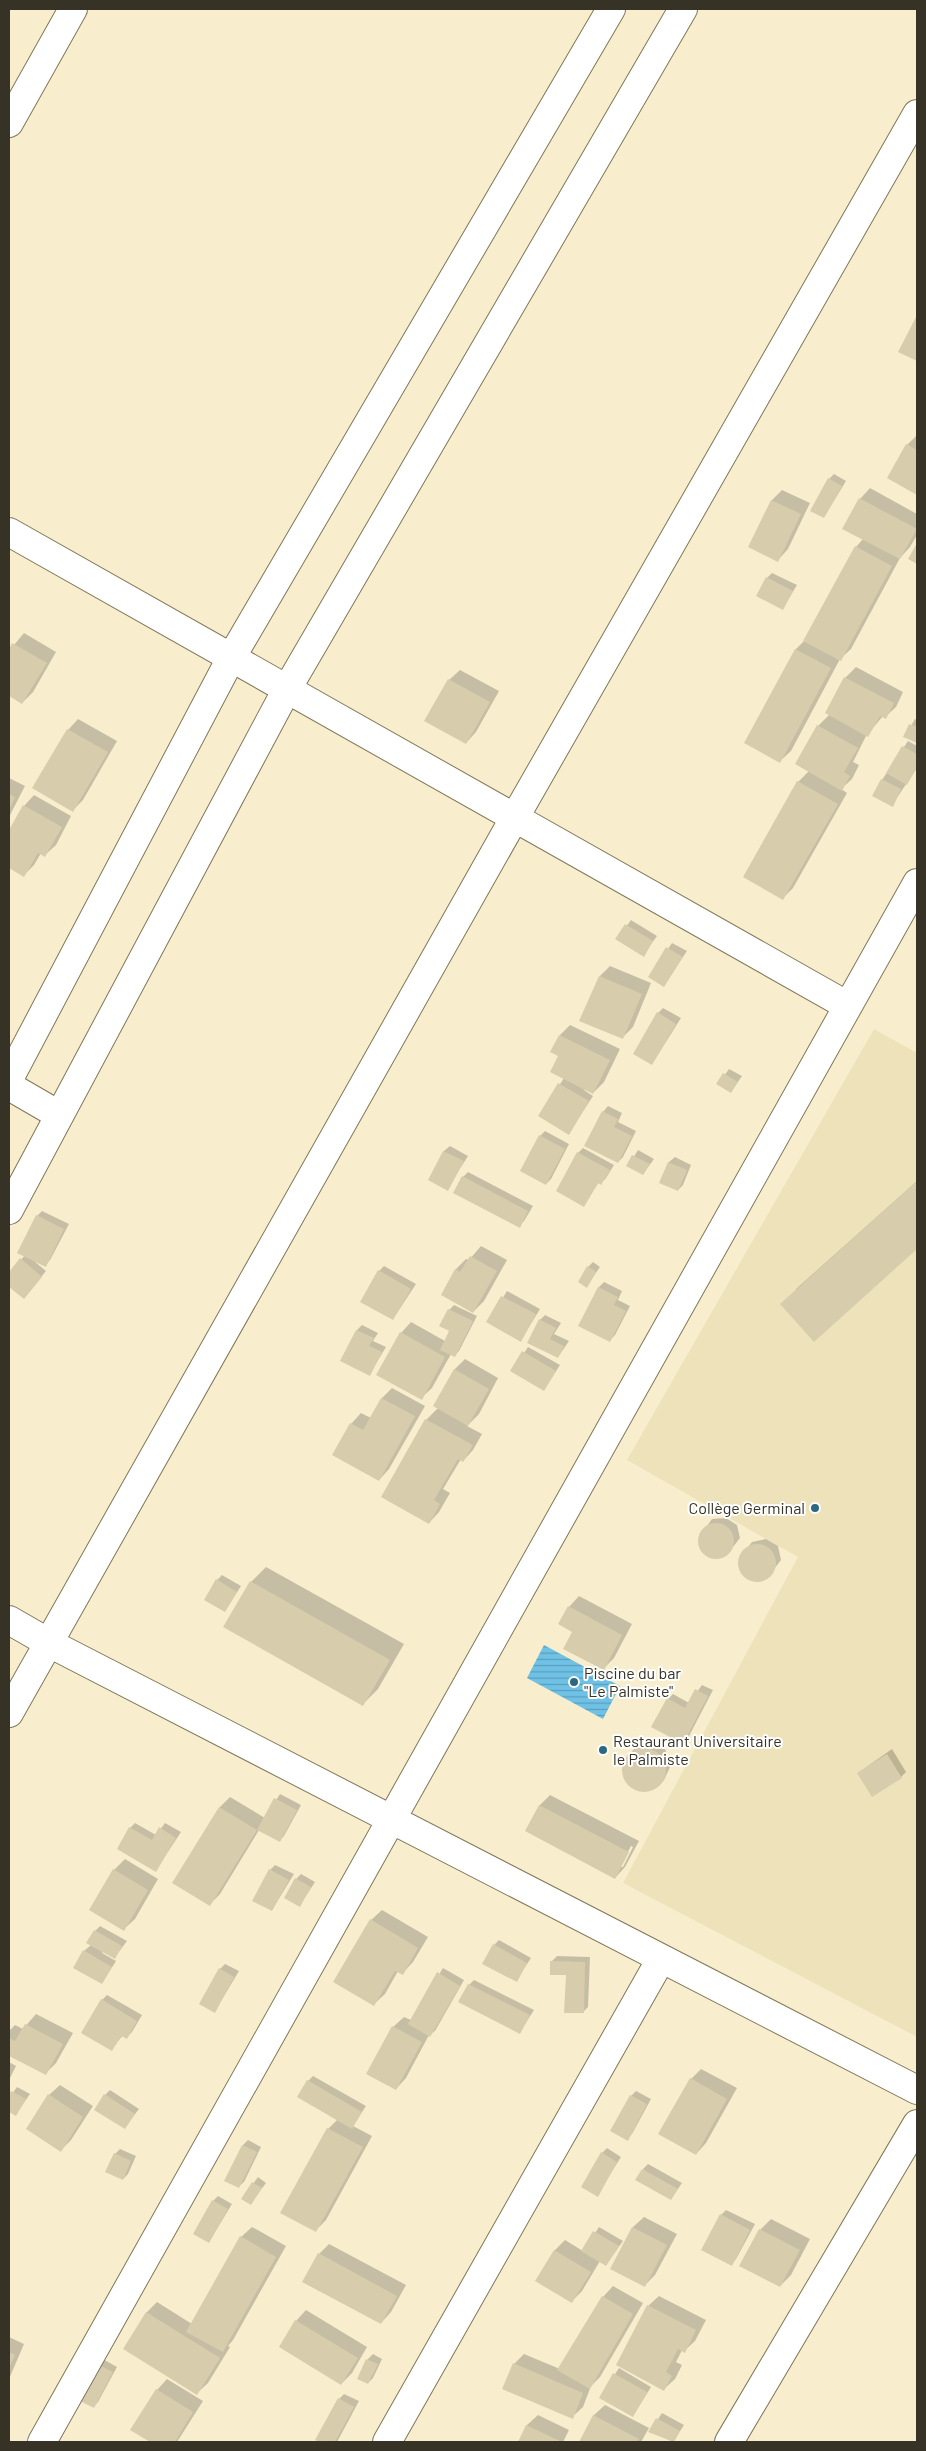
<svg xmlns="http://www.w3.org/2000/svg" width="926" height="2451" viewBox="0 0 926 2451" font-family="Barlow,sans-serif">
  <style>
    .built { fill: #eee2ba }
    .water { fill: url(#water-rules) }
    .shadow { fill: #0003; fill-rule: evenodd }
    .building { fill: #d7cdad }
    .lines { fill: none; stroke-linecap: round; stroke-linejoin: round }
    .minor-casing { stroke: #807759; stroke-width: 30 }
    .major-casing { stroke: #807759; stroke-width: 30 }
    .minor { stroke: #fff; stroke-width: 28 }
    .major { stroke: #fff; stroke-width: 28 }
    .poi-dot { fill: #2d6880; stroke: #fff; stroke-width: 2 }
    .labels { text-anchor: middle; stroke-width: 4; stroke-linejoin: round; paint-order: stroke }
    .poi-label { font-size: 16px; fill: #363225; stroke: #fff; text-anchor: start }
  </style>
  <defs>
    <pattern id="water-rules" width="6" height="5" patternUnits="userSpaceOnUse" patternTransform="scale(1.25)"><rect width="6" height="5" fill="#6fc2e6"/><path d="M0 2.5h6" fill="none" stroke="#5c9eba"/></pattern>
  </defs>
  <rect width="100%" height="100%" fill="#f8eecd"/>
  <path class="built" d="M874,1029L917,1053V2037L623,1883L798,1557L627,1460Z"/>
  <path class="water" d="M544,1645L620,1686L603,1719L527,1678Z"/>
  <path class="shadow" d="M917,435V493L889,478L907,445Z
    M834,474L846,481L824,517L829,479Z
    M870,488L917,514V535L910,547L900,558L851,649L840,659L791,751L780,761L746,743L796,649L806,639L856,547L863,539L860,499Z
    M782,490L810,503L788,549L778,560L750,547L772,500Z
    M772,573L797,585L783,608L767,578Z
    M24,633L56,652L33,692L22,703L9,695V651Z
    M856,667L903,692L896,707L885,717L883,716L866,736L853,762L859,765L852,779L841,789L847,793L793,888L783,898L798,782L809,771L796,764L818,726L830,714L826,712L845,678Z
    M460,670L499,691L476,732L466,743L449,680Z
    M78,719L117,741L83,800L73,810L68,730Z
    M915,719L917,720V742L905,736Z
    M908,741L917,746V768L892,805L882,780Z
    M9,778L25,786L9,817Z
    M34,795L71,816L56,845L45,855L41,853L34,865L24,875L9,867V833L24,806Z
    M631,920L657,936L643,955L617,939Z
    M672,943L687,951L664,985L650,976Z
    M610,966L651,983L633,1027L623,1037L600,976Z
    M663,1008L681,1018L652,1064L658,1013Z
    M570,1025L620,1049L604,1082L593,1093L585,1089L584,1090L593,1096L569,1133L539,1116L564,1078L560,1035Z
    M729,1069L742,1076L731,1092L718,1084Z
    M608,1106L622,1113L618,1122L636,1131L623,1157L618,1162L603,1112Z
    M545,1131L569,1144L551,1179L546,1184L540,1136Z
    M450,1146L468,1156L447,1189L430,1180L444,1151Z
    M583,1148L614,1165L606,1178L601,1183L599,1182L584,1205L578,1153Z
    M638,1150L654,1159L643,1174L628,1166Z
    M675,1157L691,1165L683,1185L678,1190L661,1182L669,1162Z
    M468,1172L533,1206L524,1221L519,1226L463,1177Z
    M917,1181V1247L814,1340L796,1289Z
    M42,1211L69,1224L50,1260L45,1265L34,1261L46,1271L24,1298L9,1285V1274L25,1255L37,1216Z
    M481,1246L507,1260L484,1301L473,1312L442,1294L456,1269L466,1259L469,1260Z
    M593,1262L600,1267L587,1286L588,1267Z
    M384,1266L416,1284L393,1319L379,1271Z
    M604,1282L622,1291L618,1300L630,1306L615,1335L610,1340L580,1326L599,1287Z
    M507,1291L540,1309L521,1340L488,1322Z
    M454,1305L477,1316L459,1351L454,1356L451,1354L432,1388L421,1398L401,1333L411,1322L445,1341L451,1331L449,1310Z
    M545,1315L561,1323L554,1334L569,1341L558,1357L540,1320Z
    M362,1325L378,1333L373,1341L386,1347L369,1375L357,1330Z
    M528,1347L560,1365L544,1390L512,1371Z
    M465,1359L498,1378L479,1414L467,1426L482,1434L473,1450L463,1461L461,1459L443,1489L450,1493L439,1512L429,1523L426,1420L438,1408L454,1370Z
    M392,1388L425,1406L389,1469L379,1480L351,1424L361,1413L371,1418L382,1398Z
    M726,1518L737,1525L740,1538L726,1556L712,1558L701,1551L699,1537L712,1519Z
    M766,1539L778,1546L781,1560L767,1578L753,1581L741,1573L739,1559L752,1542Z
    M266,1567L404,1644L378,1689L363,1704L251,1582Z
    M222,1575L241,1586L225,1611L217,1580Z
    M579,1596L632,1624L614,1658L603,1669L574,1631L569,1607Z
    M702,1685L713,1690L688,1738L683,1743L668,1699L673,1694L689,1703Z
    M651,1742L665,1749L671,1765L664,1780L659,1786L643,1791L628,1785L622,1769L630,1754L635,1748Z
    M892,1749L906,1772L901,1777L858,1773Z
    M280,1794L301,1805L284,1836L279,1841L259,1830L220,1894L209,1905L174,1883L220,1807L230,1797L265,1818Z
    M550,1795L639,1841L625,1867L615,1878L526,1830L540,1805ZM631,1846L633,1847L623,1867H620Z
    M135,1823L156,1835L165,1823L181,1832L156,1870L130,1828Z
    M125,1859L158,1879L135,1919L124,1929L90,1910L114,1870Z
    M275,1865L294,1874L272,1910L270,1870Z
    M301,1874L315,1882L300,1905L296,1879Z
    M382,1910L428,1937L413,1962L403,1973L398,1971L385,1994L374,2004L371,1920Z
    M100,1926L127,1941L115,1957L104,1951L102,1953L116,1961L102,1983L84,1951L91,1945L95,1931Z
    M499,1940L531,1958L516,1981L494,1945Z
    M557,1956L590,1957L588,2007L583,2012L567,1974L552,1961Z
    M225,1964L239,1971L215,2011L220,1969Z
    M443,1968L464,1980L435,2031L429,2035L406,2078L396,2089L393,2027L404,2017L411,2020Z
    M474,1980L534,2010L520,2032L469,1985Z
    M107,1995L142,2015L132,2032L127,2037L123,2035L111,2050L102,2000Z
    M36,2014L73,2033L56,2063L46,2073L9,2054V2031L15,2025L23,2029Z
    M9,2062L16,2066L9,2080Z
    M701,2069L737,2088L706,2143L696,2154L691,2079Z
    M313,2076L366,2106L353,2126L372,2136L326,2220L315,2231L328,2129L338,2119L308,2081Z
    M60,2085L93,2106L71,2140L60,2151L49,2095Z
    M17,2087L30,2094L16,2114L9,2110V2098Z
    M110,2090L139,2109L124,2128L105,2095Z
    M636,2091L651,2099L632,2134L627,2139L631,2096Z
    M248,2140L261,2147L244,2182L238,2187L243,2145Z
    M607,2148L621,2157L597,2195L602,2153Z
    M120,2149L136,2156L128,2174L123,2179L115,2154Z
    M648,2164L682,2183L671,2199L643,2169Z
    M258,2177L266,2183L251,2203L243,2198Z
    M218,2196L232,2204L209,2242L213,2201Z
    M726,2210L755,2224L736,2259L731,2264L721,2215Z
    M644,2217L677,2234L655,2275L645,2285L612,2268L633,2227Z
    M771,2219L810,2239L791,2275L780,2286L741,2265L760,2230Z
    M252,2227L286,2246L233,2340L228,2346L230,2347L208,2383L197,2393L146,2313L157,2302L192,2324L241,2237Z
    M599,2227L623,2241L606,2265L600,2261L582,2291L571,2302L536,2281L555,2250L565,2240L583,2251Z
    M329,2244L406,2285L391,2312L381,2323L319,2254Z
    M613,2286L643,2303L600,2377L591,2386L583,2407L572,2417L514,2364L524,2354L560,2369L603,2297Z
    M659,2296L706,2320L695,2341L684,2351L682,2350L676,2362L682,2365L675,2379L664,2389L648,2306Z
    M306,2310L367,2347L352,2373L341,2384L296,2321Z
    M9,2337L24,2344L9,2379Z
    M373,2354L382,2359L373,2378L368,2383L358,2378L368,2359Z
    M101,2358L117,2367L98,2402L93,2407Z
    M619,2368L651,2387L633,2416L600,2397Z
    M167,2379L203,2401L177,2442H153L132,2430L157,2390Z
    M344,2394L359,2401L337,2442H323L317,2439L339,2399Z
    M605,2405L649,2428L641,2442H580L594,2415Z
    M662,2413L684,2425L673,2442L650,2431Z
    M538,2415L569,2430L563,2442H519L527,2425Z"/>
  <path class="building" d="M917,315V361L898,352Z
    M906,444L917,450V495L887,478Z
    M828,478L842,486L824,518L810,511Z
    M859,498L917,529L900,559L842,529Z
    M771,500L801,514L778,562L748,547Z
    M917,543V564L908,559Z
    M855,546L892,566L841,661L803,641Z
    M766,577L793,591L783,610L756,596Z
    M12,643L47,663L22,704L9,696V649Z
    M795,649L831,668L780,763L744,743Z
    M844,677L894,703L886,719L880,716L868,737L825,713Z
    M448,679L490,702L466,744L424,721Z
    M909,724L917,727V743L903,737Z
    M817,725L858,748L844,772L850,776L842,791L795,764Z
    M67,729L108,752L73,812L32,788Z
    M902,746L917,754V767L907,785L886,773Z
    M881,779L901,789L893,807L872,796Z
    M797,781L838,804L783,900L743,877Z
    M9,794L15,797L9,810Z
    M23,805L62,827L45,857L38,853L24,877L9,868V830Z
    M625,924L653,941L644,957L615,939Z
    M666,947L683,957L664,987L648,977Z
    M599,976L642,994L623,1039L579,1021Z
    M657,1012L676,1024L652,1065L633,1054Z
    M559,1035L610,1060L593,1094L550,1072L558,1056L550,1052Z
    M723,1073L738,1082L731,1093L716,1084Z
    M558,1083L589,1101L569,1135L538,1116Z
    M602,1111L618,1119L614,1127L632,1136L618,1163L584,1146Z
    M539,1135L565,1149L546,1185L520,1171Z
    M443,1151L464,1161L448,1191L428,1180Z
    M577,1152L610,1170L601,1185L598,1183L584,1207L556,1191Z
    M632,1155L650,1164L643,1175L626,1166Z
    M668,1162L687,1170L678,1191L659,1183Z
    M462,1176L528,1211L520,1228L453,1193Z
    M917,1181V1249L814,1342L780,1304Z
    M36,1215L64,1229L46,1267L17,1253Z
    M470,1256L497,1271L473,1313L441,1295L455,1269L460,1272Z
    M20,1258L42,1277L24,1299L9,1287V1272Z
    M587,1266L596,1272L587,1288L578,1282Z
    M378,1270L411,1289L393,1320L360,1302Z
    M598,1287L618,1297L614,1305L626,1311L610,1342L578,1326Z
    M501,1296L536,1314L521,1342L486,1322Z
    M448,1309L473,1321L455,1357L440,1350L449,1331L439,1326Z
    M539,1319L556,1328L550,1339L564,1346L558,1358L527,1343Z
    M356,1330L374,1338L369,1346L382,1352L370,1376L340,1361Z
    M400,1332L445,1357L422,1400L376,1375Z
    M522,1351L556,1371L544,1391L510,1371Z
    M454,1369L489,1389L468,1426L433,1406Z
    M381,1398L415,1416L379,1481L332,1455L350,1423L363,1430Z
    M425,1419L473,1445L463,1462L458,1459L434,1500L440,1504L429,1524L381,1497Z
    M698 1541a18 18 0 1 1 36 0a18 18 0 1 1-36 0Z
    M738 1563a19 19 0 1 1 38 0a19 19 0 1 1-38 0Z
    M216,1579L237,1592L225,1612L204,1600Z
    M250,1581L390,1660L363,1706L223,1627Z
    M568,1606L622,1635L604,1670L563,1649L572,1632L558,1624Z
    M695,1689L708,1696L683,1744L651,1727L667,1698L685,1708Z
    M622 1770a22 22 0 1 1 44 0a22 22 0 1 1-44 0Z
    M887,1754L902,1778L872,1797L857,1773Z
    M274,1798L297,1810L280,1842L257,1830Z
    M539,1805L629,1852L615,1879L525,1831Z
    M219,1807L257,1830L210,1906L172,1883Z
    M129,1827L152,1840L159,1827L176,1838L156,1872L117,1849Z
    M113,1869L148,1890L124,1931L89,1910Z
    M269,1869L289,1880L272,1911L252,1901Z
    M295,1878L311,1887L300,1907L284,1898Z
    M370,1919L418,1948L403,1975L395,1971L374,2006L333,1982Z
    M94,1930L122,1946L115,1959L86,1943Z
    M493,1944L527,1963L517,1982L482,1964Z
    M83,1950L112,1967L102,1984L73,1968Z
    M550,1961L585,1962L584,2013H564L566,1975H550Z
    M219,1968L234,1977L215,2013L199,2004Z
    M437,1972L460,1986L430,2037L408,2024Z
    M468,1984L530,2015L520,2034L458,2002Z
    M101,1999L137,2021L127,2039L121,2036L112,2051L81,2033Z
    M25,2024L63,2044L46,2075L9,2056V2038L15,2041Z
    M392,2026L422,2042L396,2090L366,2074Z
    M690,2078L727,2099L696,2155L658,2134Z
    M307,2080L362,2112L352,2129L297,2097Z
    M11,2091L26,2099L16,2116L9,2112V2096Z
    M48,2094L83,2117L61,2152L26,2129Z
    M104,2094L135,2114L125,2129L94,2110Z
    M630,2095L647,2104L628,2141L610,2131Z
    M327,2128L363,2147L316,2232L280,2213Z
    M242,2145L257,2152L239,2188L224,2181Z
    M601,2152L617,2162L598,2197L581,2187Z
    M114,2153L131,2161L123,2180L105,2172Z
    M642,2169L678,2189L671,2200L635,2180Z
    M252,2182L262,2188L251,2205L241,2199Z
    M212,2200L228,2209L209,2243L193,2234Z
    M720,2214L750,2230L732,2266L701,2250Z
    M632,2227L667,2245L645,2287L610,2269Z
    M759,2229L800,2250L780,2287L739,2266Z
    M593,2231L619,2246L606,2266L581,2251Z
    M240,2236L276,2257L223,2352L186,2332Z
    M554,2250L591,2272L572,2303L535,2281Z
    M318,2253L397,2296L381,2324L302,2282Z
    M602,2296L633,2314L590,2389L557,2370Z
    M647,2305L696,2330L685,2353L678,2349L666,2372L672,2376L664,2391L616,2365Z
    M146,2312L220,2358L197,2395L123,2349Z
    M295,2320L358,2358L341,2385L279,2347Z
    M9,2352L15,2355L9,2368Z
    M366,2359L378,2364L368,2384L357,2379Z
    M95,2363L113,2372L94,2408L76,2399Z
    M513,2363L583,2393L573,2419L502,2389Z
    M613,2373L647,2392L633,2417L599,2398Z
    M156,2389L193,2412L175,2442H150L130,2430Z
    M338,2398L354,2407L335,2442H320L315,2440Z
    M593,2415L639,2439L637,2442H579Z
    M656,2418L680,2431L674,2442L648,2432Z
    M526,2425L560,2441L559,2442H518Z"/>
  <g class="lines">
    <defs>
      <path id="minor" d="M9,123L73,9
        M9,532L848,1006
        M9,1086L59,1115
        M9,1620L49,1643L917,2090
        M9,1713L515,817L917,114
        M42,2442L917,883
        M387,2442L661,1959
        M729,2442L917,2124"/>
      <path id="major" d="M9,1079L231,658L611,9
        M9,1210L287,689L683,9"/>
    </defs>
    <use href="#minor" class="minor-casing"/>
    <use href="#major" class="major-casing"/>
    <use href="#minor" class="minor"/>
    <use href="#major" class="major"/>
  </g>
  <g class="poi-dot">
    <circle cx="815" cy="1508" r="5"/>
    <circle cx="574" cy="1682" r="5"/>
    <circle cx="603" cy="1750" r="5"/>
  </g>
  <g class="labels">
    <g class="poi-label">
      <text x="805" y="1514" text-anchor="end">Collège Germinal</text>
      <text x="584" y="1679">Piscine du bar<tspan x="584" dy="18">"Le Palmiste"</tspan></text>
      <text x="613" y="1747">Restaurant Universitaire<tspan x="613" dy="18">le Palmiste</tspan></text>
    </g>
  </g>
  <rect width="926" height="2451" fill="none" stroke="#363225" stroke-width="20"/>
</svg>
